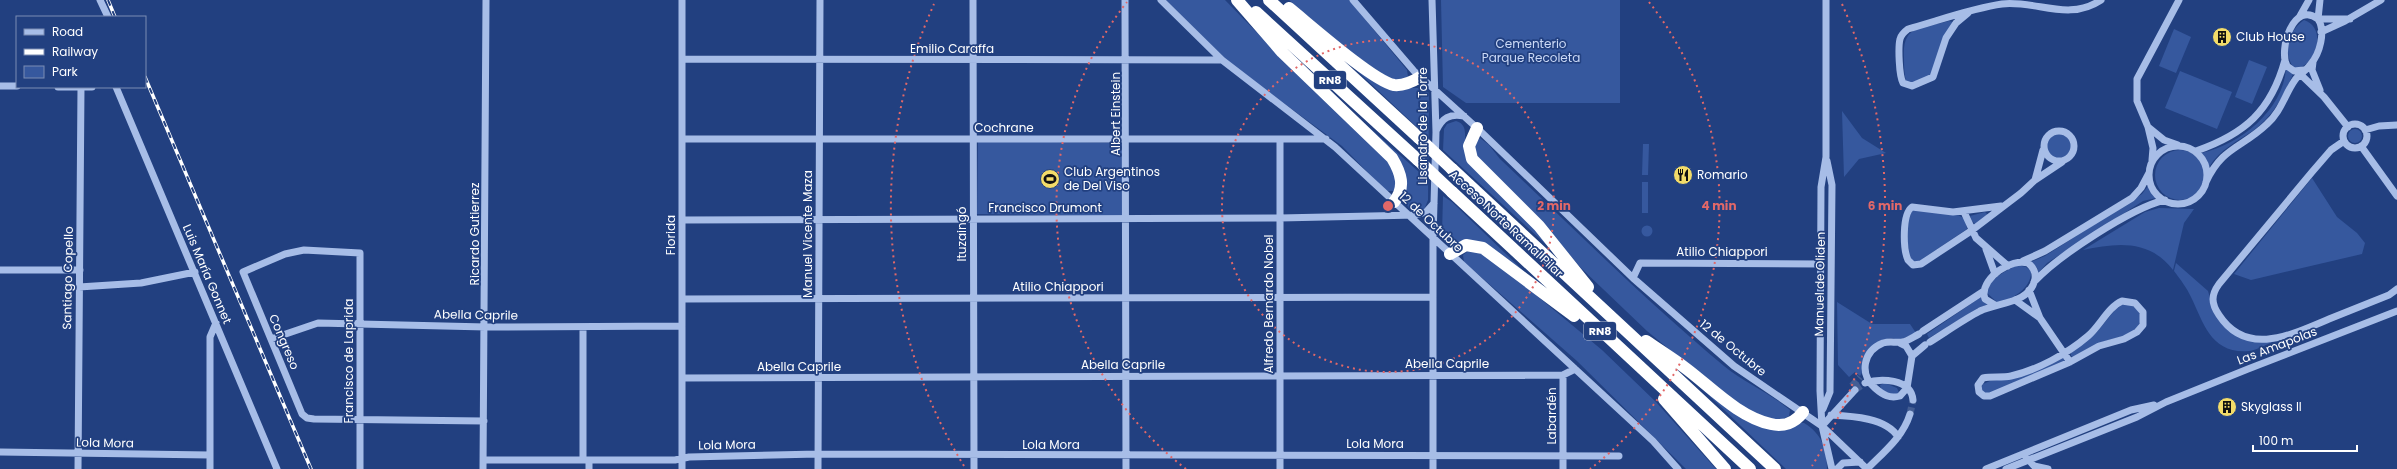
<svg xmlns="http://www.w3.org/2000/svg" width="2397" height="469" viewBox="0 0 2397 469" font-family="Poppins,sans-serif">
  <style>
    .green { fill: #36589e }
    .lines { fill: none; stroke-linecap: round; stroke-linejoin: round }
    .minor-tunnel { stroke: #435d93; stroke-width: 7; stroke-dasharray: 7 3.5; stroke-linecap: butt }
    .minor { stroke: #a7bde7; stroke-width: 7 }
    .highway { stroke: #fff; stroke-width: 12 }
    .rail-casing { stroke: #fff; stroke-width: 3.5 }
    .rail { stroke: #224080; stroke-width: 2; stroke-dasharray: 6; stroke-linecap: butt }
    .highway-bridge { stroke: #fff; stroke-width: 12 }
    .ring { fill: none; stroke: #e26868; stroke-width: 2; stroke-dasharray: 2 4 }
    .labels { text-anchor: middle; stroke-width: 3.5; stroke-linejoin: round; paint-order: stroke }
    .shield { fill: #224080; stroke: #bdc6d9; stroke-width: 1 }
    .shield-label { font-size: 11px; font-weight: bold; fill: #fff }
    .poi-label { font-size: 12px; fill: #fff; stroke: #224080; text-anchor: start }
    .park-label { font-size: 12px; fill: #cbd9f6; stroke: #224080 }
    .street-label { font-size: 12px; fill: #fff; stroke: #224080 }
    .centre { fill: #e26868; stroke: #224080; stroke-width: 2 }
    .ring-label { font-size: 12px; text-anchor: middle; font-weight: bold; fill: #e26868; stroke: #224080; stroke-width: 3.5; stroke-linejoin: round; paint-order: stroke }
  </style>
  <rect width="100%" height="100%" fill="#224080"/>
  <path class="green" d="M1166,0H1225L1315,92L1387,158L1398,176L1395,191H1386L1342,146L1229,63Z
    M1289,0H1349L1407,70L1408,77L1395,82L1350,52Z
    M1441,0H1620V103H1466L1443,87Z
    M2304,20C2330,29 2313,71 2294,68C2282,53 2289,30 2304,20Z
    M1949,21L1953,22L1930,77L1909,83L1906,81C1904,73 1904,66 1904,58C1902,24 1921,29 1949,21Z
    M2174,29L2191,37L2176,73L2159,66Z
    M1335,50L1407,88H1421L1429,93L1428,200L1424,210C1397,216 1410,189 1404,178C1388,153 1364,129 1345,106L1419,172L1420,130Z
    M2249,60L2267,67L2252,104L2235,97Z
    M2286,69L2293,74C2285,94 2273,116 2254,130C2238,141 2220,149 2209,167L2201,153C2240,145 2283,110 2286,69Z
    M2180,71L2232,92L2217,129L2165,108Z
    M1842,111L1862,138L1886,153L1859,159L1844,177Z
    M1456,121C1467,124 1465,134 1465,144L1551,249L1443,150L1444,129L1447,124Z
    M2348 136a7 7 0 1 1 14 0a7 7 0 1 1-14 0Z
    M2047 146a12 12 0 1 1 24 0a12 12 0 1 1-24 0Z
    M1480,138L1489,145L1500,159C1573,228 1647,302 1724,366C1745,383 1770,393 1790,410L1789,416L1779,421L1754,413L1726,396L1647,331L1581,268L1532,211L1477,161L1473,143Z
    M978,141L1123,143V216L977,214Z
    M1643,144H1649L1648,175H1642Z
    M2155 175a25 25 0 1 1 50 0a25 25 0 1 1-50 0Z
    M2312,178L2337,217L2357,233L2365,243L2362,254L2251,280L2234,274Z
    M1642,182H1648V213H1642Z
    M2148,186L2156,198L2143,201L2047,263L2038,273V269L2031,262L2045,256L2142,194Z
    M1443,196L1452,202L1534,281L1461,243L1449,242L1442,234Z
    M2159,208L2194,209L2184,223L2173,270C2149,239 2117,243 2083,250L2145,212Z
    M1913,210L1958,215L1965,219L1967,229L1918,262L1911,261C1907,248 1905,220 1913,210Z
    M1985,212L1988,215L1976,225L1972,221L1970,216Z
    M1641.5 231a5.5 5.5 0 1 1 11 0a5.5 5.5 0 1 1-11 0Z
    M1471,249L1488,255L1602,350L1656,402L1716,469H1686L1577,361L1464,262L1463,255Z
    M2176,263L2208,291L2214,311L2232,332L2275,341C2267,344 2257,350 2249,351C2211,354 2204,324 2191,297C2187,288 2180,279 2174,271Z
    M2017,265L2026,267L2031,271C2032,288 2013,299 1998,303L1987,293C1989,278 2005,272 2017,265Z
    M1981,297L1987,305L1978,308L1929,338L1927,334Z
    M1837,302L1872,324H1910L1916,333L1899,340L1891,338L1881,341L1860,376L1855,372L1849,377L1838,365Z
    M2123,304H2131L2142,314C2140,336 2119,336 2102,342C2092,345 2083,351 2074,357L2071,356V353L2096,333L2115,310Z
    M2063,358L2065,359L2064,362L1988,394L1983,393L1981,388L1983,384L1990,381L2015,378Z
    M1676,364L1748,418L1804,423C1822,434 1827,449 1827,469H1786Z
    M1885,383L1897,388L1900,395L1892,396L1881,389L1880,385Z"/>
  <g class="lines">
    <path class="minor-tunnel" d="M1852,386L1860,377
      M1855,390L1865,383
      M1910,414L1913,400"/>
    <path class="minor" d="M100,0L108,17
      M973,0L974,469
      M1125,0L1126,469
      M1161,0L1222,60L1335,147L1653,441L1678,469
      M1353,0L1414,71L1477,128L1633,278L1734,366L1822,426L1867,469
      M1432,0L1436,132L1433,239V469
      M1826,0V157L1821,187L1820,391L1822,426L1832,469
      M2320,0L2318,19H2350
      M1968,13L1956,23L1946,38L1933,77L1912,86L1903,83C1899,76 1898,47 1900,39C1901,35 1904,32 1908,29C1937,21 1973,8 2002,4C2037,0 2068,22 2101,0
      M2300,16L2309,0
      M2321,32L2345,21L2381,0
      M682,59L1222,60
      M2313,62L2312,70L2320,90
      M2298,72L2324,97L2348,127
      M0,86H17
      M58,87H92
      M116,87L277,469
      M2343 136a12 12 0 1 1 24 0a12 12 0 1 1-24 0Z
      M2148,127L2137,101V79L2179,0
      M2365,130L2379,126L2397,125
      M2044 146a15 15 0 1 1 30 0a15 15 0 1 1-30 0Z
      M1436,131C1442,118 1450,113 1464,116
      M682,139H1326
      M1280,139V469
      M2344,141L2331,150L2312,172L2219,284C2211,295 2211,303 2219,315C2247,358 2293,334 2329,319C2349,311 2369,303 2389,295L2397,289
      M2361,146L2397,196
      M2149 175a29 29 0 1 1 58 0a29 29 0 1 1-58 0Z
      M2043,150L2035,180L2062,162
      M2196,151C2245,134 2271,111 2285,60
      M2152,160L2153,148L2148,127L2164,140L2178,145
      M2206,182C2222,147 2242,148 2267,124C2281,112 2285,94 2295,80C2299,74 2306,71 2310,65C2320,54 2326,31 2318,19C2294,0 2278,49 2287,66L2294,71L2304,70
      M2001,206L1953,212L1912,207C1902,214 1903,249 1908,260L1913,265L1921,264L1971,231L2021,193L2035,180
      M1964,212L1976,238L2008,266
      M682,220L1280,218L1416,215L1426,212L1434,203
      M1986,249L1995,274
      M2023,261L2045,251L2132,198L2141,188L2149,173
      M0,270H80
      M1633,278L1640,263L1820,264
      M2034,282C2058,256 2131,208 2165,200
      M79,287L141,283L195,272
      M682,299L1433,297
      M2015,300L2040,318L2029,290
      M2122,301L2135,303L2143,312V325L2137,332L2124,339L2099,346L2070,362L1990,396H1984L1979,392L1978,385L1983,378C1992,376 2002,378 2011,376C2037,370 2067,354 2088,336C2100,326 2108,307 2122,301Z
      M2040,318L2070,362
      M1923,331L1984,291
      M1919,334C1913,337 1908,341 1902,342C1895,343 1890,341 1883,343C1863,351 1859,374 1875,388C1883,395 1890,399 1900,396L1907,388L1912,356L1925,345
      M271,339L318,323L486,327L682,326
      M1930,342C1946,332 1963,320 1980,311C1998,302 2030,304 2035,279C2036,272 2033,267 2028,263C2011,258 1983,277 1984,295L1985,299L1995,305
      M1900,343L1906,346L1912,356
      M682,378L1563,375L1575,369
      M1865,383C1880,378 1911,378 1913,400
      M1823,409L1830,392L1832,185L1827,161
      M1831,415C1852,416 1887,418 1898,437
      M1822,426L1855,390
      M0,452L210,455
      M2026,457L2034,466L2048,469
      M483,460H675L689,457L818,454L1619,456
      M583,460V327
      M589,460V469
      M78,469L81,87
      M210,469V337L216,323
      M360,469V253L304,250L285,254L243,272L302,414L307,418L314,419L484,421
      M483,469L486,0
      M682,469V0
      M818,469L820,0
      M1563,469V375
      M1837,469L1843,463L1860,462
      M1867,469C1884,452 1903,437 1910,414
      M1986,469L2131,410L2154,405
      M2006,469L2137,417L2166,402L2248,369L2397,311"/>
    <path class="highway" d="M1237,0L1282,52L1392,158C1401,173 1406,187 1394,202
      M1269,0L1419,138
      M1289,8C1309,24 1373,81 1394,85C1404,86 1412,82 1420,77
      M1256,12L1418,160
      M1477,128L1469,146L1472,159L1539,226L1588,287
      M1452,169L1775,469
      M1452,192L1750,469
      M1450,254L1466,245L1483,248L1574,316
      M1646,341C1659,350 1672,358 1684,367C1710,386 1738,417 1771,424C1783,427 1795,423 1803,412
      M1664,399L1725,469"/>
    <defs>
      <path id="rail" d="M108,0L115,17
        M145,77L311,469"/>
    </defs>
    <use href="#rail" class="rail-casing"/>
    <use href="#rail" class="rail"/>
    <path class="highway-bridge" d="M1419,138L1452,169
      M1418,160L1452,192"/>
  </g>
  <g class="ring">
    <circle cx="1388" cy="206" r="166"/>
    <path d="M1186 469A331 331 0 0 1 1127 2M1649 2A331 331 0 0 1 1590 469"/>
    <path d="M964 466A497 497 0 0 1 934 4M1842 4A497 497 0 0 1 1812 466"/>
  </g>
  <defs>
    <symbol id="building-disc" viewBox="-11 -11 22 22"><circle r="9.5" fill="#f3dc69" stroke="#224080"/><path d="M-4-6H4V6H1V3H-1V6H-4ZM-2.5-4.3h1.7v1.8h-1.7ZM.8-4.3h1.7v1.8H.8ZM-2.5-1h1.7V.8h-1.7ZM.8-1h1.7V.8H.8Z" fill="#111"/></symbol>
    <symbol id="restaurant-disc" viewBox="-11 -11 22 22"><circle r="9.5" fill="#f3dc69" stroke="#224080"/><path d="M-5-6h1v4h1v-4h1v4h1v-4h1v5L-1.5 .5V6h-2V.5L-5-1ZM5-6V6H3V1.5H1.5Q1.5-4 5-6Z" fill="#111"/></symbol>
    <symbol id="stadium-disc" viewBox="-11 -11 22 22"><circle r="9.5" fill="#f3dc69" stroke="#224080"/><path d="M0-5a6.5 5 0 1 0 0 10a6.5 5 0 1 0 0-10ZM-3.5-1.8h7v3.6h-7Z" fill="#111"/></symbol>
  </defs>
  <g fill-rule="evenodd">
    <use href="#building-disc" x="2211" y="26" width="22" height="22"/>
    <use href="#restaurant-disc" x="1672" y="164" width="22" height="22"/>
    <use href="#stadium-disc" x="1039" y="168" width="22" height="22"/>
    <use href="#building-disc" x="2216" y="396" width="22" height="22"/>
  </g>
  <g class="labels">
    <g class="shield">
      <rect x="1314" y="71" width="32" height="18" rx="3"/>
      <rect x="1584" y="322" width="32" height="18" rx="3"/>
    </g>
    <g class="shield-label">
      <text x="1330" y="84">RN8</text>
      <text x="1600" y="335">RN8</text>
    </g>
    <g class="poi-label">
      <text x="2236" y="41">Club House</text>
      <text x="1064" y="176">Club Argentinos<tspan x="1064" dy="14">de Del Viso</tspan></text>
      <text x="1697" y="179">Romario</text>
      <text x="2241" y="411">Skyglass II</text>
    </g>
    <g class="park-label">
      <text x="1531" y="48">Cementerio<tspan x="1531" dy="14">Parque Recoleta</tspan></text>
    </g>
    <g class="street-label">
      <text x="952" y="53">Emilio Caraffa</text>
      <text transform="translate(1116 114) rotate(-90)" y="4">Albert Einstein</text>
      <text transform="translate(1423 126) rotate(-90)" y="4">Lisandro de la Torre</text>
      <text x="1004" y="132">Cochrane</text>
      <text x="1045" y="212">Francisco Drumont</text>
      <text transform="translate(1431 222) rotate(43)" y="4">12 de Octubre</text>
      <text transform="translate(1506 224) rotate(43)" y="4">Acceso Norte Ramal Pilar</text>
      <text transform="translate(475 234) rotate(-90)" y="4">Ricardo Gutierrez</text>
      <text transform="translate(808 234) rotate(-90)" y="4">Manuel Vicente Maza</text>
      <text transform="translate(962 234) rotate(-90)" y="4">Ituzaingó</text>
      <text transform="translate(671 235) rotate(-90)" y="4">Florida</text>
      <text x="1722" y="256">Atilio Chiappori</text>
      <text transform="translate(207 274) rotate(67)" y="4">Luis María Gonnet</text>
      <text transform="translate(68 278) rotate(-89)" y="4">Santiago Copello</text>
      <text transform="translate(1820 284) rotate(-89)" y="4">Manuel de Oliden</text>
      <text x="1058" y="291">Atilio Chiappori</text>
      <text transform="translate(1269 304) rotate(-90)" y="4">Alfredo Bernardo Nobel</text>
      <text transform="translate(476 315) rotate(1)" y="4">Abella Caprile</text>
      <text transform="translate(284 342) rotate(67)" y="4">Congreso</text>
      <text transform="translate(2277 346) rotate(-21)" y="4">Las Amapolas</text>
      <text transform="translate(1733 348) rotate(39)" y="4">12 de Octubre</text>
      <text transform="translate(349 361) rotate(-90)" y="4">Francisco de Laprida</text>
      <text x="1447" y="368">Abella Caprile</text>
      <text x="1123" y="369">Abella Caprile</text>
      <text x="799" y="371">Abella Caprile</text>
      <text transform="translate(1552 416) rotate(-90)" y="4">Labardén</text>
      <text transform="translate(105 443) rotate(1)" y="4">Lola Mora</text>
      <text x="1375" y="448">Lola Mora</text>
      <text transform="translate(727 445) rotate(-1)" y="4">Lola Mora</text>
      <text x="1051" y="449">Lola Mora</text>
    </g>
  </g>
  <circle cx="1388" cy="206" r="6" class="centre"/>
  <g class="ring-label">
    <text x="1554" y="210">2 min</text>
    <text x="1719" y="210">4 min</text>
    <text x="1885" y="210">6 min</text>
  </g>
  <rect x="16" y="16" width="130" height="72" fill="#224080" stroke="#7a8cb3"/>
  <rect x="24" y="29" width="20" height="6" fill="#a7bde7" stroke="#7a8cb3"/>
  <text x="52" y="36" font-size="12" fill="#ffffff">Road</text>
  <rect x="24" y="49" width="20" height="6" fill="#ffffff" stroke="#7a8cb3"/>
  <text x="52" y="56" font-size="12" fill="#ffffff">Railway</text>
  <rect x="24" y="66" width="20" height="12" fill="#36589e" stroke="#7a8cb3"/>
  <text x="52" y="76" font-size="12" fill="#ffffff">Park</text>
  <path d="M2253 445v6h104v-6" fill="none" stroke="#ffffff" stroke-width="2"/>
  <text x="2259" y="445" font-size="12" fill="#ffffff" stroke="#224080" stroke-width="3" paint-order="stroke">100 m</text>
</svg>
